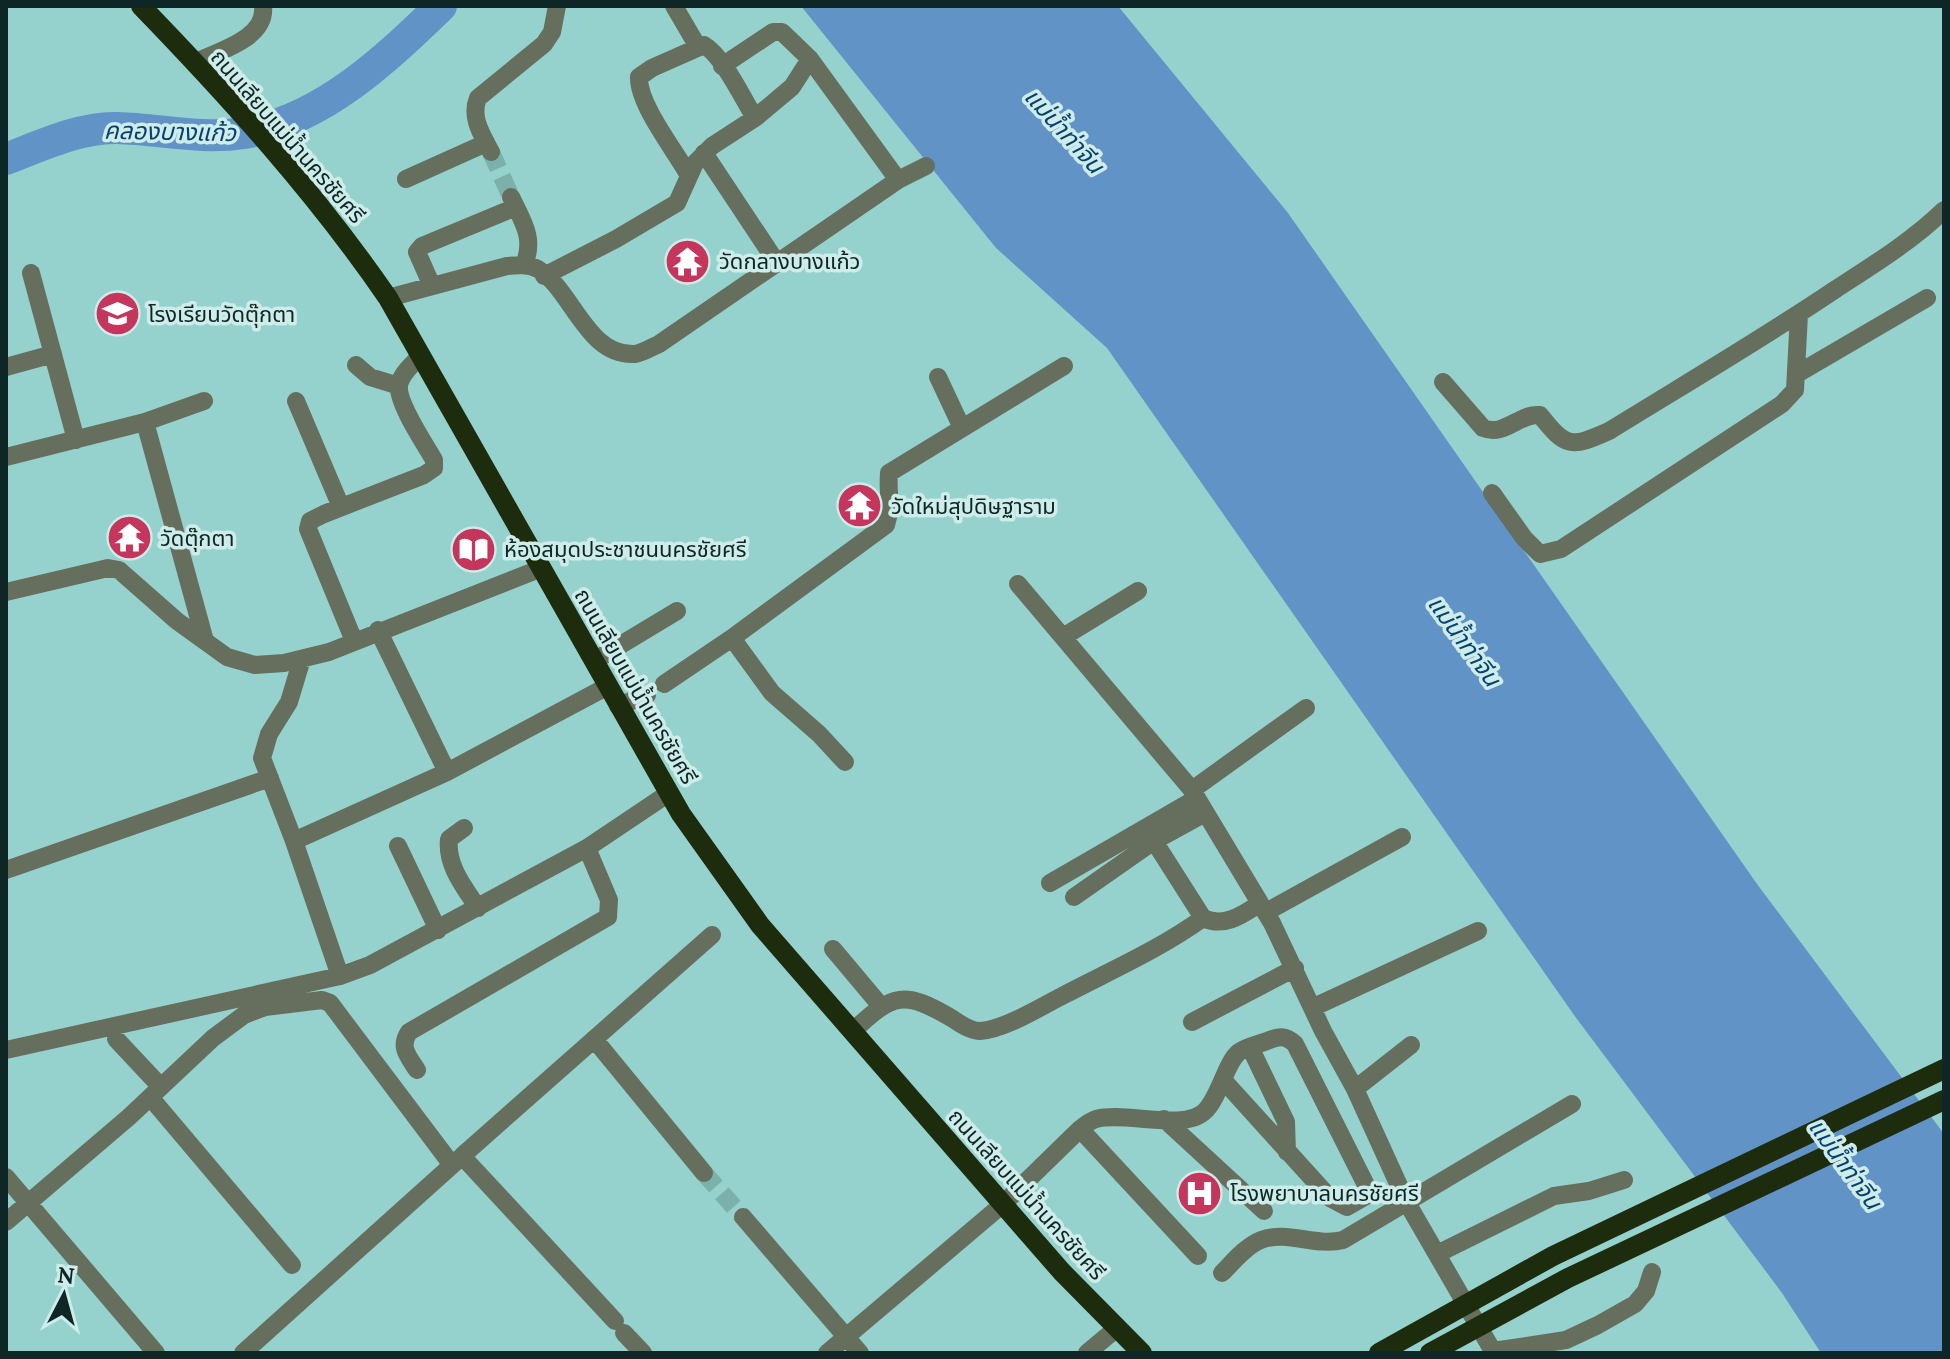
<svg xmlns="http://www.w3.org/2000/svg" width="1950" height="1359" viewBox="0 0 1950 1359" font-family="Lora,'Noto Sans Thai',serif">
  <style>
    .water { fill: #6193c6 }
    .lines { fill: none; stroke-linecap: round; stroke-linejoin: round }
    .river { stroke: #6193c6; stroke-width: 32 }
    .minor-tunnel { stroke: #7bb0ab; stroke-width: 18; stroke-dasharray: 18 9; stroke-linecap: butt }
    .minor { stroke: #666f5e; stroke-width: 18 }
    .major { stroke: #1e2c0e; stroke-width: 20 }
    .labels { text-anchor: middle; stroke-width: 7; stroke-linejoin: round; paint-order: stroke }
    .street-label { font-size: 22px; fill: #0e2625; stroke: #ceece9 }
    .poi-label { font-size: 22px; fill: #0e2625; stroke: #ceece9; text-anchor: start }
    .water-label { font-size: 24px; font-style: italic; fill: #074171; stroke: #ceece9 }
  </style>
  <rect width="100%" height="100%" fill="#96d2cd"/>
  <path class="water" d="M801,6H1118L1288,213L1757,884L1944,1134V1353H1821L1782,1293L1574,1015L1107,348L996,248Z"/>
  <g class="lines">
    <path class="river" d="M6,159C40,146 80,127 117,128C160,129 201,140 244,133C323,120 386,59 441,6"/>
    <path class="minor-tunnel" d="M491,152L511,197
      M704,1173L743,1217"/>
    <path class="minor" d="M674,6L698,47
      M194,63C218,51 267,39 263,6
      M722,66L773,32H782L810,59L898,180
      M755,118L792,87L810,59
      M491,152C482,135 470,117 478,98L544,44L552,32L557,6
      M704,153L777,263
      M406,179L486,143
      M511,197C523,222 535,238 524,265
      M31,273L76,440
      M544,276L616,239L677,203L695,163L712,146L755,118C743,99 723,56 704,45L652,68L639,77C638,104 674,149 688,174
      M432,286L417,252L422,246L516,207
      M388,298L507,266C517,265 528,264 538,269C573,291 587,357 635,354C643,353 652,347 659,344L898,180L926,166
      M356,365L370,377L399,386
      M6,367L53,354
      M1797,374L1927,298
      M938,377L962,428
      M1443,382L1483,428C1505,437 1519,413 1540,415C1566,448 1571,448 1609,431C1685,384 1762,339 1836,289C1873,265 1912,241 1944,210
      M296,401L341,507
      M145,422L204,401
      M6,457L145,422L205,641
      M1492,493L1524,538L1540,554L1561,549L1782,404L1795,390L1799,314
      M1018,584L1192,790L1272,923L1323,1031L1355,1089L1406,1201L1494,1353
      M6,592L108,568L119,570L177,621L227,657L255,665L284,663L329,652L542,568
      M378,630L447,772
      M1063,637L1138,591
      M732,638L772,693L819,734L845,762
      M354,641L308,529L310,521L324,514L424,475L434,468V460C425,444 397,403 399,386C400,374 414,363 421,355
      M302,659L289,702L269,734L262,758L294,841L340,976
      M594,661L677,611
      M664,684L732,638L886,525C893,503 887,495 889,473L1064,366
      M618,706L647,695
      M1192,790L1306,708
      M464,828L449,839C446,865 464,887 478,908
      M294,841L447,772L608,686
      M1154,841L1203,918C1224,928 1242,915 1259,904
      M398,846L438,930
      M6,870L270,778
      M1050,883L1197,798
      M1074,897L1154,841L1205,813
      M1266,912L1402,837
      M833,949L880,1005
      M1314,1007L1478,931
      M1192,1022L1295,968
      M853,1031C893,993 904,990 953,1019C960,1024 971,1031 980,1031C1006,1029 1042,1006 1064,995C1112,970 1160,949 1203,918
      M116,1039L161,1087
      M594,1039L704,1173
      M1250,1047L1286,1122L1287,1152
      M6,1050L340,976L370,965L587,848L669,793
      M417,1070C408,1056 399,1047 409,1032L608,917L609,900L587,848
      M1355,1089L1411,1045
      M150,1097L292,1265
      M1164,1119L1264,1211
      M1080,1129L1198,1256
      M6,1177L156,1353
      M743,1217L860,1353
      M6,1222L129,1117L213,1038L244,1015L265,1007L322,1000L330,1003L452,1165
      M1437,1254L1554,1196L1589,1191L1624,1180
      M1222,1273C1233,1262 1246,1246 1261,1240C1287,1230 1316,1247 1343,1240L1572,1104
      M615,1321L462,1156L712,935
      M624,1333L643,1353
      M1493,1351L1566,1340L1598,1325L1635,1304L1646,1291L1652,1272
      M243,1353L460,1158
      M827,1353L1003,1204L1080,1129C1085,1125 1090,1121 1096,1119C1125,1111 1184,1132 1205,1111C1219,1098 1226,1062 1239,1052C1246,1047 1259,1044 1267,1041C1279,1036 1285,1035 1295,1044L1366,1185V1196L1347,1207L1330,1198L1224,1081
      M1087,1353L1117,1328"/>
    <path class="major" d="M141,6C229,97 316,193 388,298L681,814L760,925L1062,1272L1142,1353
      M1379,1353L1553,1256L1944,1069
      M1430,1353L1568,1278L1944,1100"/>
  </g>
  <defs>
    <symbol id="temple-disc" viewBox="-11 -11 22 22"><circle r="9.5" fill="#c5365c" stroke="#ceece9"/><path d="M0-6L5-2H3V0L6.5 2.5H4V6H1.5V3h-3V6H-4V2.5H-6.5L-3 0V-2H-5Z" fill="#fff"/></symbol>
    <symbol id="school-disc" viewBox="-11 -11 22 22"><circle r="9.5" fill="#c5365c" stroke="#ceece9"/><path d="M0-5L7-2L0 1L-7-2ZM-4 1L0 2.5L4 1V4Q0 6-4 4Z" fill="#fff"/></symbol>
    <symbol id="library-disc" viewBox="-11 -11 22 22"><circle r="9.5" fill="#c5365c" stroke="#ceece9"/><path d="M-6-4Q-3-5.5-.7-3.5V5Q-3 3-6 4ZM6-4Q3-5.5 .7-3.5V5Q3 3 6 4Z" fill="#fff"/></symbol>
    <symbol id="hospital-disc" viewBox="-11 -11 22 22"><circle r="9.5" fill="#c5365c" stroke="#ceece9"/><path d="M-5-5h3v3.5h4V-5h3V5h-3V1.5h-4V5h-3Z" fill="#fff"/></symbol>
  </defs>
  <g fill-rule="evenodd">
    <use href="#temple-disc" x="662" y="236" width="51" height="51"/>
    <use href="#school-disc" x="92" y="288" width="51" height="51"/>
    <use href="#temple-disc" x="834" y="480" width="51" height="51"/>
    <use href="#temple-disc" x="104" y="512" width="51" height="51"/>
    <use href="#library-disc" x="448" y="524" width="51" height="51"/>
    <use href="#hospital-disc" x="1174" y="1168" width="51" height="51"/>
  </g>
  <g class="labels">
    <g class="street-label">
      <text transform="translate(288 136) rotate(49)" y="8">ถนนเลียบแม่น้ำนครชัยศรี</text>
      <text transform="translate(636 686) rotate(60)" y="8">ถนนเลียบแม่น้ำนครชัยศรี</text>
      <text transform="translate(1027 1194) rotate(48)" y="8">ถนนเลียบแม่น้ำนครชัยศรี</text>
    </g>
    <g class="poi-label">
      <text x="719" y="269">วัดกลางบางแก้ว</text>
      <text x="148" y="322">โรงเรียนวัดตุ๊กตา</text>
      <text x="891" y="514">วัดใหม่สุปดิษฐาราม</text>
      <text x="160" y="546">วัดตุ๊กตา</text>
      <text x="504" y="557">ห้องสมุดประชาชนนครชัยศรี</text>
      <text x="1230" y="1201">โรงพยาบาลนครชัยศรี</text>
    </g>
    <g class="water-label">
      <text transform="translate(1064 131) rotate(48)" y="8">แม่น้ำท่าจีน</text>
      <text transform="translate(170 132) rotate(1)" y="8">คลองบางแก้ว</text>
      <text transform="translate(1464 641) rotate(54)" y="8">แม่น้ำท่าจีน</text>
      <text transform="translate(1845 1164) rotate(54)" y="8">แม่น้ำท่าจีน</text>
    </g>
  </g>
  <rect width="1950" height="1359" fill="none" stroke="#0e2625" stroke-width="16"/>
  <g transform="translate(64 1295) rotate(6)" stroke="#ceece9" stroke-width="6" paint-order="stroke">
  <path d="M0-6L14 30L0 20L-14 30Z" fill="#0e2625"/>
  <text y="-12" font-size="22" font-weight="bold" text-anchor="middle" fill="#0e2625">N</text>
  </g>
</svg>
